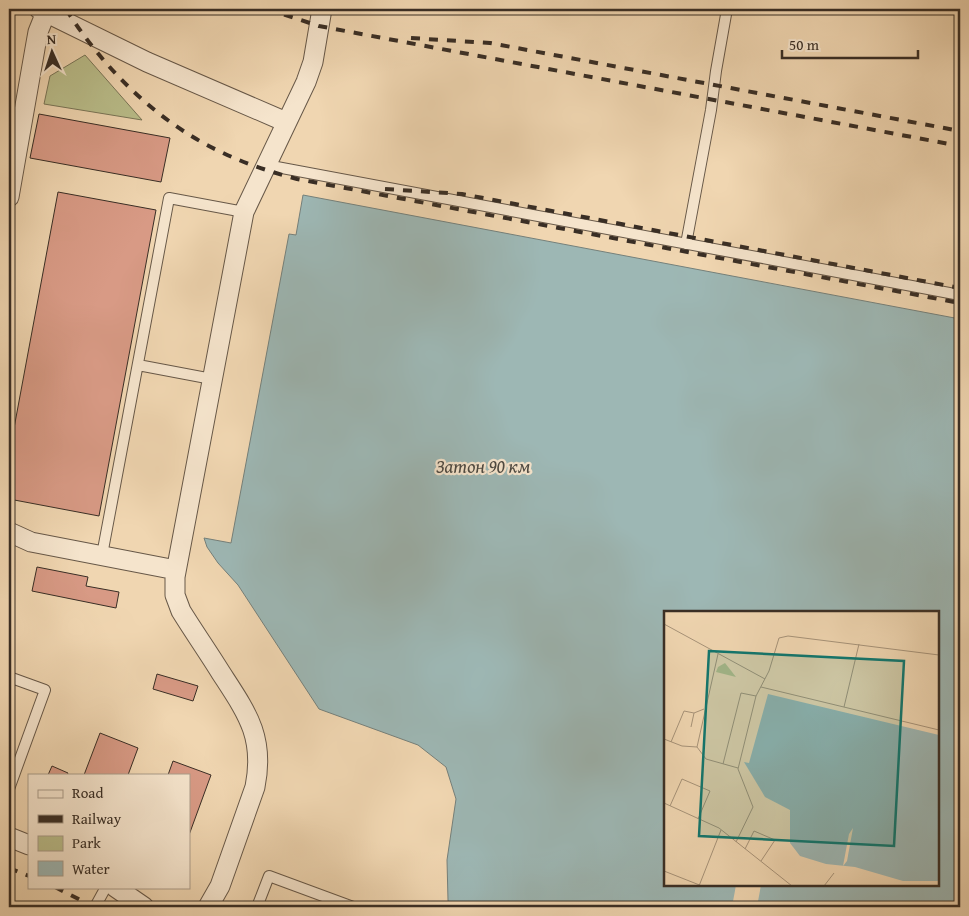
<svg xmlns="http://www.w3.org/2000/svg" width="969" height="916" viewBox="0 0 969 916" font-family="'Gentium Book Plus',serif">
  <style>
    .green { fill: #babe8b; stroke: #7a7658 }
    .water { fill: #9db7b4; stroke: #75807b; fill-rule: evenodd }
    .pier { fill: #f0d6b1 }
    .building { fill: #d89a85; stroke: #392e25 }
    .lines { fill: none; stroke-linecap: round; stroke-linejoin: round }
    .service-casing { stroke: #675848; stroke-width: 12 }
    .minor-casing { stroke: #675848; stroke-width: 21 }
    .service { stroke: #f5e4cc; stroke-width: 10 }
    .minor { stroke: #f5e4cc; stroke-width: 19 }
    .rail { stroke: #392e25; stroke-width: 4; stroke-dasharray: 9 9; stroke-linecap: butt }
    .labels { text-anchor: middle; stroke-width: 4.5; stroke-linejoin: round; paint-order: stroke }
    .water-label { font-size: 19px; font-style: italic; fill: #4d4942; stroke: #f5e4cc }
    .inset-road { fill: none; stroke: #a79379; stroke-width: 1 }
    .view { fill: #0f766e; fill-opacity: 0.15; stroke: #0f766e; stroke-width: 2.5 }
    .inset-edge { fill: none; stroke: #392e25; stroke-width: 2.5 }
  </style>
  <rect width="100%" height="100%" fill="#f0d6b1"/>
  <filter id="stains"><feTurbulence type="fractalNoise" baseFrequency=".004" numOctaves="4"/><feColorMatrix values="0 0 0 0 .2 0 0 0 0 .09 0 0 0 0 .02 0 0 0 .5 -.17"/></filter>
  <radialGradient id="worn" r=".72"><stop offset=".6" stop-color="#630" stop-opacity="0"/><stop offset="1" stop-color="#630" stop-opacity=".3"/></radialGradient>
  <path class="green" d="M85,55L142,120L44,104L50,76Z"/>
  <path class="water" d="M303,195L960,319V907H449L448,900L447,860L456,799L446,767L418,745L319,709L238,585L218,563L207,547L204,538L231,543L289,234L296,235ZM665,612H938V885H665Z"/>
  <path class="pier" d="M736,885H761L757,907H732Z"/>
  <path class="building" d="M39,114L170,138L161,182L30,158Z
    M58,192L156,210L99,516L9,499V455Z
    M37,567L88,577L86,586L119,592L116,608L32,591Z
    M157,674L198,686L193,701L153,689Z
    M100,733L138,748L128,775H84Z
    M173,761L211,775L189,835V775H168Z
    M52,766L68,773L67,775H48Z"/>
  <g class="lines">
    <defs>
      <path id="service" d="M266,165L960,295
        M686,244L711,110L716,71L727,9
        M138,365L212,379
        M102,555L169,198L244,212
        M9,677L45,690L9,789
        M95,907L106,887
        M257,907L269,876L353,907"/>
      <path id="minor" d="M39,9L147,62L286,122
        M9,197L36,43L38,32L46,12
        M9,532L31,542L176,570
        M9,837L29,845
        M115,887L144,907
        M208,907L220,886L255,787C265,737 247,713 221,673C208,652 194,632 181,611L175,595V577L244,212L306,82L313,62L322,9"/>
    </defs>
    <use href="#service" class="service-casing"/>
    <use href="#minor" class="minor-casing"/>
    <use href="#service" class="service"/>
    <use href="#minor" class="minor"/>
    <path class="rail" d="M66,9C103,68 157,122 221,152C246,164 271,172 297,179L960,303
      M267,9L319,26L356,33L960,146
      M411,38L490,43L960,131
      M385,189L462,194L960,288
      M9,868L29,876
      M55,887L94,907"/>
  </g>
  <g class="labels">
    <g class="water-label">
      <text x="483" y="473">Затон 90 км</text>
    </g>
  </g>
  <g transform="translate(664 611)">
    <rect width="275" height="275" fill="#f0d6b1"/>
    <path d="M61,52L72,66L52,61L54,56Z" fill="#babe8b"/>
    <path d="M104,83L275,124V270H239L191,256L162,253L136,245L126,232V199L101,186L80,151L85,152Z" fill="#9db7b4"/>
    <path d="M189,217L183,250L179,255L185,223Z" fill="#f0d6b1"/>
    <path class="inset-road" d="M0,13L101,68M54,43L33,136L42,148L74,157M97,76L275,119M180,96L195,33M27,116L30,102L40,98M0,128L18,135L33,136M7,131L20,100L30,102M59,153L77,82L92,85M0,192L55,217L128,275M6,195L18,168L46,180L34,208M72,231L89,196L74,158L92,85L105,60L115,27L124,25L275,44M81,238L90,220L111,229L97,250M0,260L38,275M35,275L57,219M160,275L170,262"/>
    <path class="view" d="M45,40L240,50L230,235L35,225Z"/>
    <rect width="275" height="275" class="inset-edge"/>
  </g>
  <rect width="969" height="916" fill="none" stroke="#f0d6b1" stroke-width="30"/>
  <rect x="10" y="10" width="949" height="896" fill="none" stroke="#392e25" stroke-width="2.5"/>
  <rect x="15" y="15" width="939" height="886" fill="none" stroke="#392e25"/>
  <rect x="28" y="774" width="162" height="115" fill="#f5e4cc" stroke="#aa9b89"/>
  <rect x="38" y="790" width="25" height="8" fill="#f5e4cc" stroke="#aa9b89"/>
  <text x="72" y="798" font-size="15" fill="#392e25">Road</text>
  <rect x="38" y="815" width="25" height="8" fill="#392e25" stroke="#aa9b89"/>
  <text x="72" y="824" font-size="15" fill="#392e25">Railway</text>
  <rect x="38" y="836" width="25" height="15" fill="#babe8b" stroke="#aa9b89"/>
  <text x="72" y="848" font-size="15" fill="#392e25">Park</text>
  <rect x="38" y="861" width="25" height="15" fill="#9db7b4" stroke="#aa9b89"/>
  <text x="72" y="874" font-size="15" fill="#392e25">Water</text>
  <g transform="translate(52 52) rotate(357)" stroke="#f5e4cc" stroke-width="4" paint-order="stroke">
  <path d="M0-4L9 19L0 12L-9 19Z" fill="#392e25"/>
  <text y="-8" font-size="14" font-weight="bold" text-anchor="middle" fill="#392e25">N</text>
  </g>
  <path d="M782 50v8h136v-8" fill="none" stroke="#392e25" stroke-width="2.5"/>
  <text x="789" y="50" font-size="15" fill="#392e25" stroke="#f5e4cc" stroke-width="4" paint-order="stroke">50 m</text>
  <rect width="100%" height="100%" filter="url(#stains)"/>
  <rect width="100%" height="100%" fill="url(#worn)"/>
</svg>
